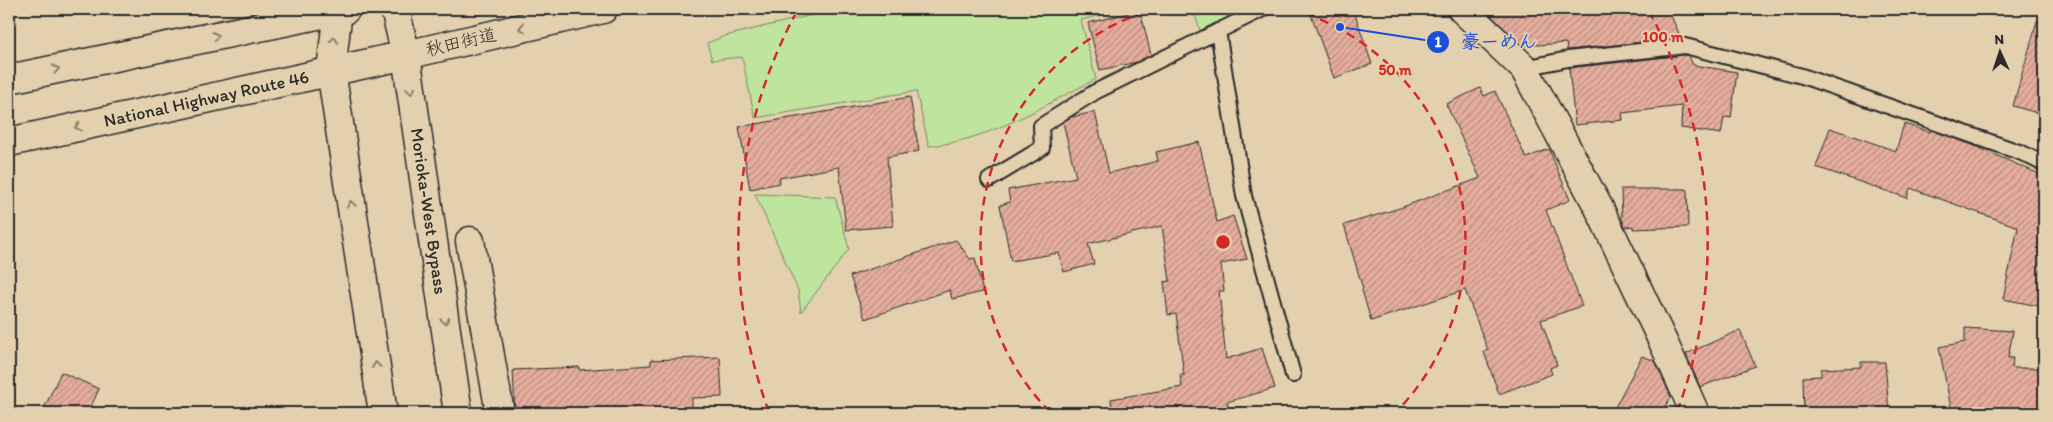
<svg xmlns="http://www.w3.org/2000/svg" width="2053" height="422" viewBox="0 0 2053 422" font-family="Itim,'Klee One',sans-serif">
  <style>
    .green { fill: #bfe49e; stroke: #758864 }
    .building { fill: url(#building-hatch); stroke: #2b2b2b }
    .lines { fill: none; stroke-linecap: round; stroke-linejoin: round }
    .service-casing { stroke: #2b2b2b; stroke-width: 18 }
    .minor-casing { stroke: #2b2b2b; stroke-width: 31 }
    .primary-casing { stroke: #2b2b2b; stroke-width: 31 }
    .trunk-casing { stroke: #2b2b2b; stroke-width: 31 }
    .service { stroke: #e2d0ae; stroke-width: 14 }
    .minor { stroke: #e2d0ae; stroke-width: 28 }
    .primary { stroke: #e2d0ae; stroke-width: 28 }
    .trunk { stroke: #e2d0ae; stroke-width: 28 }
    .oneway { stroke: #867e6c }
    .ring { fill: none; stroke: #d62828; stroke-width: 2.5; stroke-dasharray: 9 6 }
    .labels { text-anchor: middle; stroke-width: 4; stroke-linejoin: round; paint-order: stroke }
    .street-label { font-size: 18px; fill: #2b2b2b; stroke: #e2d0ae }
    .centre { fill: #d62828; stroke: #e2d0ae; stroke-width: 2.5 }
    .ring-label { font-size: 15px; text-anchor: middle; font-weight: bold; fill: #d62828; stroke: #e2d0ae; stroke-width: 4; stroke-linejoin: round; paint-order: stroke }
    .leader { fill: none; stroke: #1d4ed8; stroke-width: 2 }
    .callout-dot { fill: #1d4ed8; stroke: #e2d0ae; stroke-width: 2 }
    .mark-label { font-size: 15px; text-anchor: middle; font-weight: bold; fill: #fff }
    .callout-label { font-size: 19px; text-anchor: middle; font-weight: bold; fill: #1d4ed8; stroke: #e2d0ae; stroke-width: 4; stroke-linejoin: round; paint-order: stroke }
  </style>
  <defs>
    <pattern id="building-hatch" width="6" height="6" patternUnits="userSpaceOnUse" patternTransform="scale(1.25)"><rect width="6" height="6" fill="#e5ad9d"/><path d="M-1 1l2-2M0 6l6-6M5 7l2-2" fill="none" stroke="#ba8d80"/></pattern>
  </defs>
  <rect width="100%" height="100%" fill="#e2d0ae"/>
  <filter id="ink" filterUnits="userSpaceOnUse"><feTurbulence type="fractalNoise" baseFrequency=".02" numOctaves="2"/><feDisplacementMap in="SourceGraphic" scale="10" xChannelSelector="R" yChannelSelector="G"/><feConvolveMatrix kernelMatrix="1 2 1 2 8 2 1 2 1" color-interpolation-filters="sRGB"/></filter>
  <g filter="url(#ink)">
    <path class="green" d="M837,9H1117L1118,11L1081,20L1096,79C1044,105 989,141 929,146L916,91L755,118L742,57L712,60L707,43L725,36Z
      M1193,9H1247L1201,33Z
      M755,194L835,197L849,249L801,312L798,290Z"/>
    <path class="building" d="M1312,9H1353L1372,64L1334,78L1311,15H1313Z
      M1484,9H1668L1681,38L1567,50L1566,43L1523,46Z
      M1140,10L1151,55L1137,62L1100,70L1088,23Z
      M2037,21L2044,22V115L2013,106Z
      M1684,55L1689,56L1693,65L1737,72L1731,118L1724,117L1721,134L1681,128L1682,106L1622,113L1623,120L1575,125L1569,68Z
      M1480,88L1484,96L1495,91L1526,158L1549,149L1570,200L1546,210L1582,306L1541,320L1557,365L1550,368L1552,374L1499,394L1484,352L1488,350L1465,290L1371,321L1362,290L1363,289L1344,225L1400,208L1480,178L1446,104Z
      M910,97L919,151L887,157L893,226L846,230L839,167L779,178L780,183L750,189L739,127Z
      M1095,112L1109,173L1158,161L1156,152L1199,142L1217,222L1233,216L1247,259L1221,264L1224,291H1219L1226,359L1262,348L1275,388L1227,402L1229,413H1112L1111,399L1182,387L1180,375H1184L1176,314L1168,315L1164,282L1170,281L1162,226L1088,244L1094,264L1064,272L1059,253L1011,261L1000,205L1010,202L1008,190L1076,177L1063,122L1071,117Z
      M1904,124L1930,132L1931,130L1970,144L2044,176V307L2003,299L2018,227L1910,188L1907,198L1816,167L1830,128L1896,151Z
      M1621,189H1687L1688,227L1633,229V226L1625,227L1622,219Z
      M956,240L970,259L975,258L983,292L952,299L950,290L865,319L850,276Z
      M1965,328L2013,331L2008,358H2013L2012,368H2044V413H1952L1939,347L1965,342Z
      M1740,330L1755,366L1700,387L1686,354Z
      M1642,356L1655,361L1671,397L1661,413H1612Z
      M720,357L722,397L692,398V413H632V410L592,413H515L513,370L579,367V370L651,365V360Z
      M1861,362H1885L1889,413H1804L1803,377L1821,376V369L1861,367Z
      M61,372L99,389L88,413H42Z"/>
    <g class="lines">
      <defs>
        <path id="service" d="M1218,31L1244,196L1293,375
          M1524,68L1568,59L1685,46L1802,76L2022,153L2044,164
          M989,180L1042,148L1041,126L1095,92L1263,9"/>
        <path id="minor" d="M1462,9L1524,68L1599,208L1665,346L1695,413
          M470,241L500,413"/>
        <path id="primary" d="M406,55L603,9"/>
        <g id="trunk">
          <path id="s1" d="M395,9L406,55L458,413"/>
          <path d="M338,10L331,70L383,413"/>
          <path d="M9,79L346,9"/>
          <path id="s2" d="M9,142L406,55"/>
        </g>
      </defs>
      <use href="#service" class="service-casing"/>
      <use href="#minor" class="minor-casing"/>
      <use href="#primary" class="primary-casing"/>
      <use href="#trunk" class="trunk-casing"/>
      <use href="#service" class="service"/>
      <use href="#minor" class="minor"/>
      <use href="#primary" class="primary"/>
      <use href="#trunk" class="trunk"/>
    </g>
    <defs><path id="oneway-chevron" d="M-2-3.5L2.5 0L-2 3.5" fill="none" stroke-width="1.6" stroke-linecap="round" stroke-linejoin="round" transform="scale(1.25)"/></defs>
    <g class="oneway">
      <use href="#oneway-chevron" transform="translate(522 28) rotate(167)"/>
      <use href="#oneway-chevron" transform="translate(216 36) rotate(-12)"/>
      <use href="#oneway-chevron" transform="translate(334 40) rotate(-83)"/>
      <use href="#oneway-chevron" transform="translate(56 69) rotate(-12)"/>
      <use href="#oneway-chevron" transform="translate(411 91) rotate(82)"/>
      <use href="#oneway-chevron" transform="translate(78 127) rotate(167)"/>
      <use href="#oneway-chevron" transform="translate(351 204) rotate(-99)"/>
      <use href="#oneway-chevron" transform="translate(445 321) rotate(82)"/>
      <use href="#oneway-chevron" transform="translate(376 365) rotate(-98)"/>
    </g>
  </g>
  <g class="ring">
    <path d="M1050 412A243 243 0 0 1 1154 9M1292 9A243 243 0 0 1 1396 412"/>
    <path d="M769 412A485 485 0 0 1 797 11M1649 11A485 485 0 0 1 1677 412"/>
  </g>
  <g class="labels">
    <g class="street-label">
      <text transform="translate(461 42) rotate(-13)" y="6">秋田街道</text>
      <text dy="6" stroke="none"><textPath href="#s2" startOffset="202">National Highway Route 46</textPath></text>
      <text dy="6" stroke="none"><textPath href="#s1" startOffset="205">Morioka-West Bypass</textPath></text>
    </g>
  </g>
  <circle cx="1223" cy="242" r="8" class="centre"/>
  <g class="ring-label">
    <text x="1663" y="42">100 m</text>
    <text x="1395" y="75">50 m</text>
  </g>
  <path class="leader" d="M1340 27L1438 42"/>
  <g class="callout-dot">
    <circle cx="1340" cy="27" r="5"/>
    <circle cx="1438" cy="42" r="12"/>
  </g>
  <g class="mark-label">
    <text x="1438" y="47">1</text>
  </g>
  <g class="callout-label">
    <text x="1499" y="48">豪ーめん</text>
  </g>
  <rect width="2053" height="422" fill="none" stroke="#e2d0ae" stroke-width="30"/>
  <rect x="15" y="15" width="2023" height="392" fill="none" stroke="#2b2b2b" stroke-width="2" filter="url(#ink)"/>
  <g transform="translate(2000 52) rotate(357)" stroke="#e2d0ae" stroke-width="4" paint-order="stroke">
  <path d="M0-4L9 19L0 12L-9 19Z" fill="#2b2b2b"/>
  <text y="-8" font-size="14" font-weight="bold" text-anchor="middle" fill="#2b2b2b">N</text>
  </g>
</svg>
